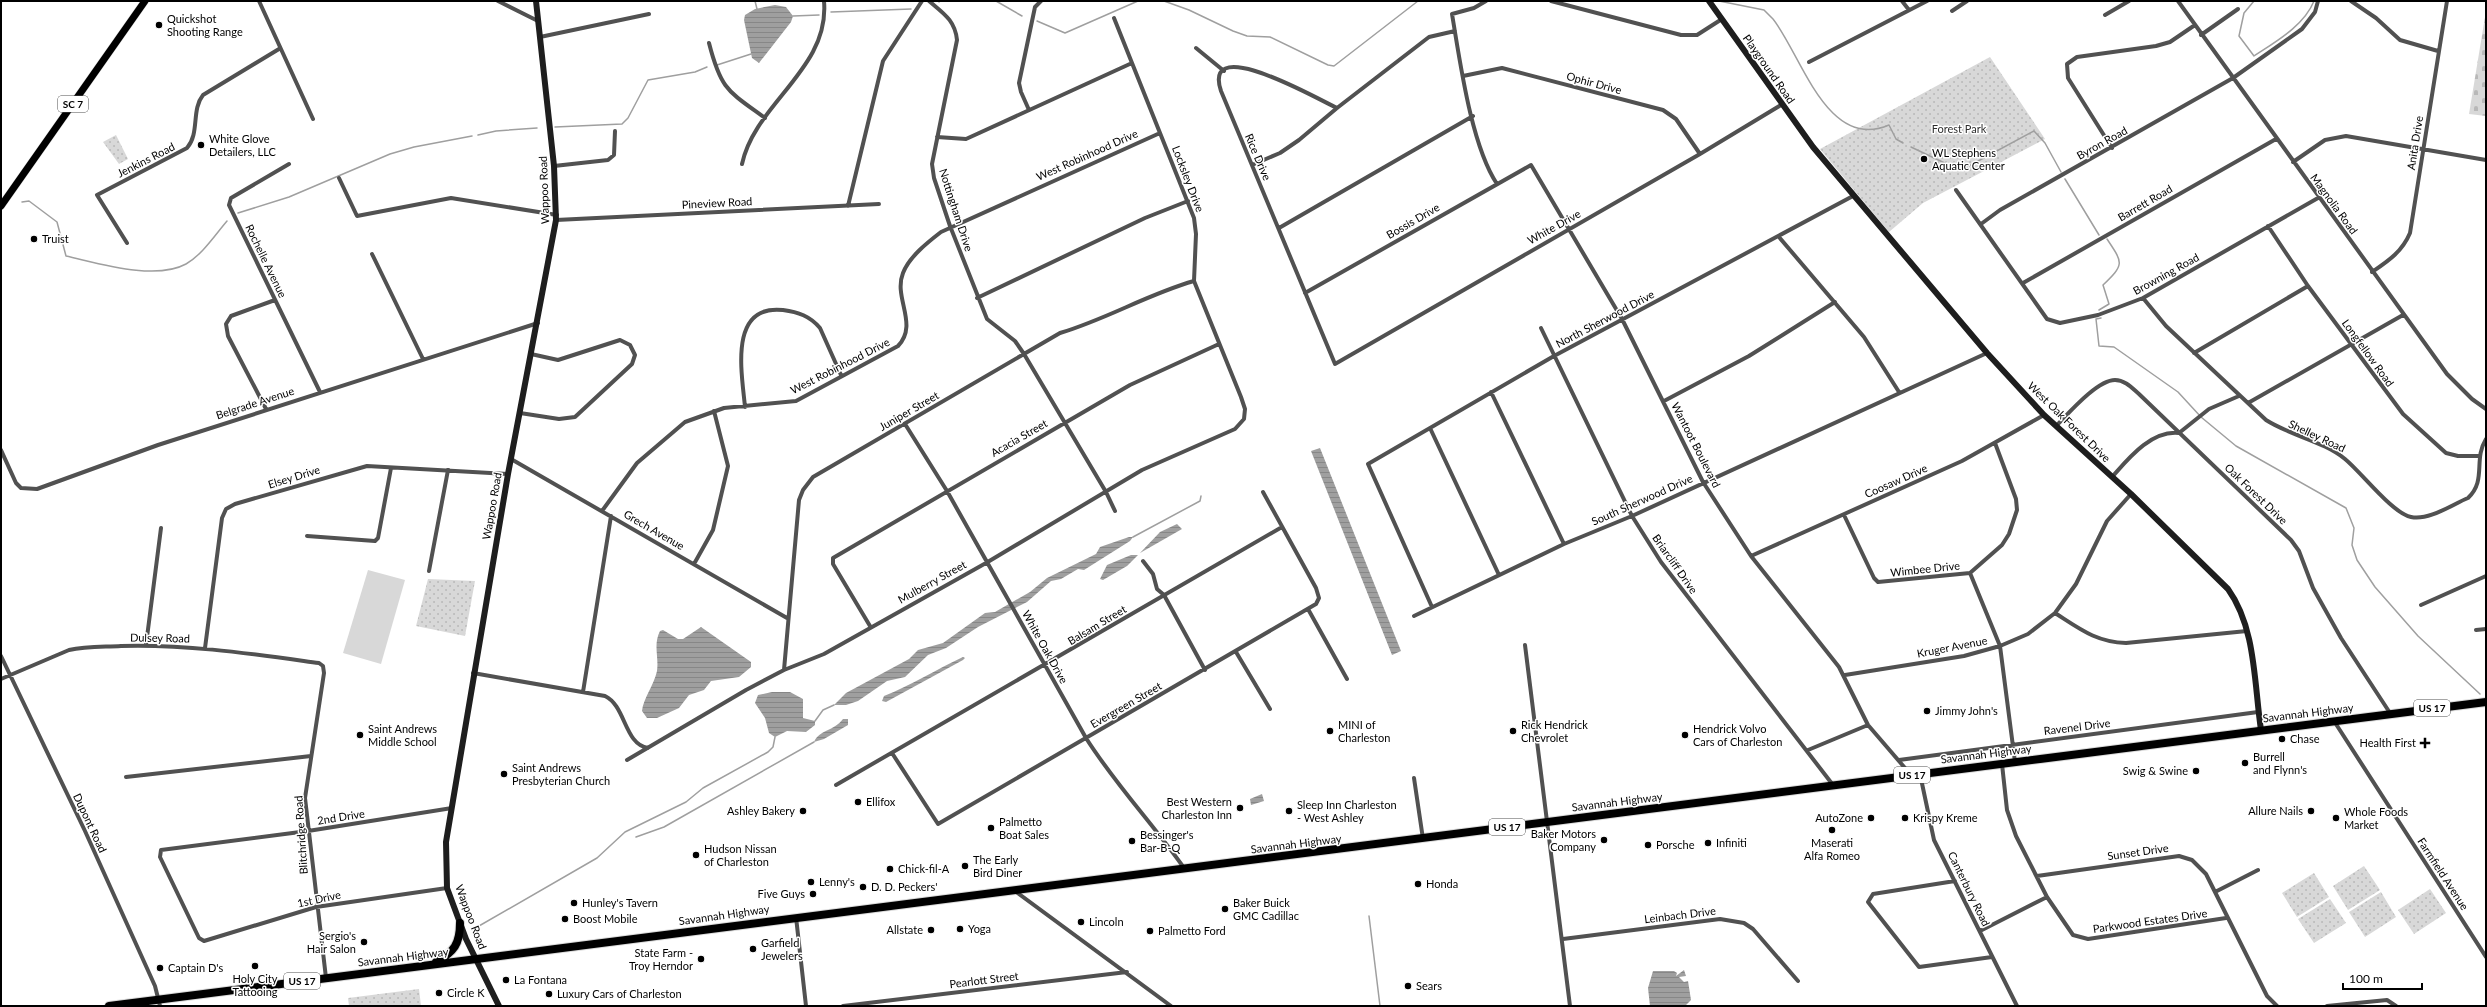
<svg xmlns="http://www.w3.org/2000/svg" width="2487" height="1007" viewBox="0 0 2487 1007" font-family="Lato,sans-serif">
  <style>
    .green { fill: #d8d8d8 }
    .cemetery { fill: url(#cemetery-stones) }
    .park { fill: url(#park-dots) }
    .water { fill: url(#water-rules) }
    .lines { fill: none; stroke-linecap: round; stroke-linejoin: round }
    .stream { stroke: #9f9f9f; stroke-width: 1.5 }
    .primary-casing { stroke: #dbdbdb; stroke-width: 8 }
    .highway-casing { stroke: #dbdbdb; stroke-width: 10 }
    .street { stroke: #515151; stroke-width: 4 }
    .secondary { stroke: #1e1e1e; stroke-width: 6 }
    .primary { stroke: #000; stroke-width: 7 }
    .highway { stroke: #000; stroke-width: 8 }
    .poi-dot { fill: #000; stroke: #fff; stroke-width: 1.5 }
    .labels { text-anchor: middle; stroke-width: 3; stroke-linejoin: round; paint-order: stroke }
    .shield { fill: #fff; stroke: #4c4c4c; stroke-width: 1 }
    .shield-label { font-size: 10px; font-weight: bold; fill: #000 }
    .poi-label { font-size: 11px; fill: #000; stroke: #fff; text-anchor: start }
    .street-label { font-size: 11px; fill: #000; stroke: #fff }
    .park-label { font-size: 11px; fill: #2f2f2f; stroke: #fff }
  </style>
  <defs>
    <pattern id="cemetery-stones" width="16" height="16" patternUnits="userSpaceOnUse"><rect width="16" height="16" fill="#d8d8d8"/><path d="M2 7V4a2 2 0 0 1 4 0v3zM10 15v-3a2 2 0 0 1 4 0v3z" fill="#b8b8b8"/></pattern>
    <pattern id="park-dots" width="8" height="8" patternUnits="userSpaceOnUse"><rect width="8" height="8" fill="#d8d8d8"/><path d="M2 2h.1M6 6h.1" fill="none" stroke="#b8b8b8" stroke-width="1.8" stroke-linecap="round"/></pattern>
    <pattern id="water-rules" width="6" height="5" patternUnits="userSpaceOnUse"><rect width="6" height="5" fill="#9f9f9f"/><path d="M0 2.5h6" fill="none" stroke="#878787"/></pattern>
  </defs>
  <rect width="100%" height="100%" fill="#fff"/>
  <path class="green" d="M368,570L405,580L381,664L343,653Z"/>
  <path class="cemetery" d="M2486,11V116L2469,114Z"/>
  <path class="park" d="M1990,57L2045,139L1923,203L1889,232L1820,149Z
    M116,135L128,159L119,164L103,142Z
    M428,579L475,581L465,636L416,626Z
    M2364,866L2380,890L2348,910L2333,886Z
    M2314,873L2329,897L2297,917L2282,893Z
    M2430,889L2446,913L2414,934L2398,910Z
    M2381,892L2396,917L2365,937L2349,912Z
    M2330,899L2346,923L2314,943L2298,919Z
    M419,989L421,1006H349L348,998Z"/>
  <path class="water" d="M775,5L786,7L793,16L791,22L759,63L752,58L744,20L745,15L755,9Z
    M1320,448L1401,651L1392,655L1311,451Z
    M1177,524L1182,529L1140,553L1160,532Z
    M1129,537H1133L1130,541L1084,570L1078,569L1061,579L1051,581L1027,602L978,627L946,648L928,655L905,677L887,681L858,701L846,705H834L846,693L909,659L918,650L943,643L985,613L995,612L1030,592L1047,578L1096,554L1100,547Z
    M1131,555H1138L1127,566L1103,580L1100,579L1107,565Z
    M701,627L751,662V667L739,677L711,681L704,690L689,695L679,708L657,718H647L642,711C643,699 654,685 657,671C659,656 653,645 660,631L663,630L678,639H683Z
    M963,657L965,658L963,660L886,702L882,701L884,696C912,685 935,670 963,657Z
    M772,692H790L803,699V718L815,721V725L806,732L787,731L775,737L769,733L765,718L755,703L758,695Z
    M843,719H848V725L824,739L814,742C819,730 834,731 843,719Z
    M1262,794L1264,801L1251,805L1250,799Z
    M1684,970L1686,976L1679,977L1684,982L1688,981L1691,1000L1685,1006H1650L1648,988L1653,971H1674L1677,973L1676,976Z"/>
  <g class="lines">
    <path class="stream" d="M755,1L757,9
      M996,1L1022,16
      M1164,1L1189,10L1233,31L1247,36L1270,37L1328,65L1334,66L1418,1
      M1719,1L1764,10L1773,19C1801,54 1827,152 1889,125L1896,139L1903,143
      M2254,1L2244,13L2239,36L2254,56C2275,42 2304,26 2314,1
      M939,2L940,1
      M831,12L911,9
      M793,16L819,15
      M1037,21L1065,33L1138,1
      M717,65L751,54
      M555,127L622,124L628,118L648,80L695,72L707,67
      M478,135L496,131L537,128
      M1911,147L1953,167H1967L2034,131L2045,143L2061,172
      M2065,179L2099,235
      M22,202L29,201L57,222L66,256C98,263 155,281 186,264C202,255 215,235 227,221
      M238,213L289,197L390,154L414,147L472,136
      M2099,310L2109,304L2103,285C2125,264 2123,263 2107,239
      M2101,318L2096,319L2099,346L2114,347L2178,392L2201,417L2236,446L2346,508L2354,528L2352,545L2357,560L2375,587L2418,636L2480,694
      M1133,537L1200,501L1201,496
      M815,721L823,710L834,705
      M636,837L664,827L814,742
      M1369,916L1380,1006
      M472,930L597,858L625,832L686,802L703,788L768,752L773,747L775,737"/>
    <defs>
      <path id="primary" d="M1,206L145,1"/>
      <path id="highway" d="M436,962C454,952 460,944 460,923
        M109,1006L2486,702"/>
    </defs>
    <use href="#primary" class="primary-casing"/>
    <use href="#highway" class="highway-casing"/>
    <path class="street" d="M259,1L313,119
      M498,1L538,21
      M929,1C943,13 955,20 957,40L932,164L934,178L950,226L987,319L1015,341L1024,354L1106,492L1115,511
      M1486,1L1474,8L1452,14C1460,61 1471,145 1497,184
      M1551,1L1681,35H1697L1722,19
      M1902,1L1909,10
      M2178,1L2447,374L2472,399L2486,409
      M2351,1L2376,18L2400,40L2438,51
      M1952,11L1967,1
      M2105,15L2129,1
      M2201,35L2238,9
      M540,37L649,14
      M709,43C721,90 728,91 765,118
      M1196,48L1224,71
      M1809,62L1927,1
      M1463,76L1502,68L1663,110L1676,119L1700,154
      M1337,108C1323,102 1201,31 1221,91L1335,364L1700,154L1781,105
      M1029,110L1021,92L1019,83L1035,7L1041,1
      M937,137L966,139L1132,63
      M2112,148L2068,78L2067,64L2077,57L2156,46L2170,42L2195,25
      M2293,162L2325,140L2346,136L2486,160
      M289,164L231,198L229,205L320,392
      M742,164C755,103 830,69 824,1
      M1252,165L1280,153L1299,140L1337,108L1429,37L1455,31
      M554,166L608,160L614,155L615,131
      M339,178L357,216L451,198L557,215
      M1956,190L2047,319L2060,323L2098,315L2143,298L2318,198
      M848,206L883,61L922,1
      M556,220L879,204
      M1981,224L2000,210L2233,78L2302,29L2315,12L2318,1
      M2268,226L2308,286L2403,414L2446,453L2458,456H2479
      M1279,228L1473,116
      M1779,237L1864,337L1899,392
      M127,243L97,195L187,148C200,133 191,110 203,95L279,49
      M372,254L423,359
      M2372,272C2388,261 2402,252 2410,233L2447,1
      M2023,283L2276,139
      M1305,293L1531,165L1622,319L1703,482L1751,556L1839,667L1868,725L1911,775
      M977,298L1145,218L1188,201
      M2143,298L2166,326L2266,420C2291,436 2323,441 2345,459C2362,473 2392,513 2411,517C2429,521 2453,504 2468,498C2487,480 2473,460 2486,439
      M1541,328L1632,516L1661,562L1833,785
      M2194,353L2308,286
      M1491,392L1564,544
      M1664,401L1749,356L1835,302
      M2248,403L2403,315
      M745,407C742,374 728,304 783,310C798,312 810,316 820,328L841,375
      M266,409L228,336L226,324L231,316L275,300
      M520,413L559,419L575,417L632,364L635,355L630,345L620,340L558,360L531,354
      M905,424L947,491L1086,738C1115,784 1153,824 1184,868
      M2056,426C2068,414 2097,380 2115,380C2125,380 2132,388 2139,394L2291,540L2299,551L2313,588L2341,638L2390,713
      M1430,428L1499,575
      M1,450L16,483L21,488L37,489L158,445L538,323
      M511,459L787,618
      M2112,477C2128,459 2151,430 2179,433L2209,409L2239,396
      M602,511L637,463L685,422L724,408L796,401L898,346C919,324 893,298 903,273C909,257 928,242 941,232L1160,133
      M1844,515L1874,578L1878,582L1970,573L2002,545L2009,534L2017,510L2016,499L1995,443
      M307,536L375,541L378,538L391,468
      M1751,556L1962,461L2044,415
      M1143,561L1153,574L1157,589L1164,595L1205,670
      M694,564L713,530L728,466L714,411
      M429,571L448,470
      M1970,573L2000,646L2015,762
      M2421,605L2486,576
      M1432,607L1368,464L1554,356L1853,196
      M1308,609L1347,679
      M2055,613C2080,629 2096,642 2126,643L2247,631
      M1414,616L1564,544L1632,516L1987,353
      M870,626L833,564V558L1130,385L1219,344
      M2476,630L2486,629
      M146,645L161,528
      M1525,645L1570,1006
      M205,648L222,518L226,509L235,504L367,466L508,474
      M1236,652L1270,709
      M1,656L85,831L155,986L160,1006
      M784,670L799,500L803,490L813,477L1060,333C1107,319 1148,294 1194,281
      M473,673L605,696C626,706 624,744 648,748
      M1845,675L1964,656L2000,646L2028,634L2055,613L2076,584L2107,521L2131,494
      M1,679L69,650C86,646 103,647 121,646C187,644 253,654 319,663L323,666L324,673L305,798L326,978
      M583,692L611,516
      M2334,721L2486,957
      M1808,750L1868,725
      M892,753L938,824L1316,604L1319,598L1316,588L1263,492
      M627,760L746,690L784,670L824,654L986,563L1142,470L1235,429L1244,419L1245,409L1241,397L1194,281L1196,234L1194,218L1114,18
      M1899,760L2258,712
      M2002,764L2007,810L2016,836L2047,897L2073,935L2088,939L2226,918
      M1920,774L1934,840L2017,1006
      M126,777L311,756
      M1414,778L1423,839
      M836,785L1282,527
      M2037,876L2179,856L2192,860L2206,874L2267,996L2277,1006
      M1955,881L1873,894L1868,902L1919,967L1992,957
      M447,888L316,907L204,941L199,938L160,857L161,850L308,831L452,808
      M1015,891L1171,1006
      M2215,892L2258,870
      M796,917L806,1006
      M1980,931L2047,897
      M1563,939L1720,919L1744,923L1753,929L1798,981
      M843,1006L1127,972
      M2327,1006L2387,1000L2396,1006"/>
    <path class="secondary" d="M1709,1L1813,147L1987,353L2044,415L2131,494L2228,589C2256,628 2254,683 2261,730
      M499,1006L466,939L447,888L446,842L508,474L556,220L554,166L536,1"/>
    <use href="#primary" class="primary"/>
    <use href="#highway" class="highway"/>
  </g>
  <g class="poi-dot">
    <circle cx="159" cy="25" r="4"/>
    <circle cx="201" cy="145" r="4"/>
    <circle cx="1924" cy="159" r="4"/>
    <circle cx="34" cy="239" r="4"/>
    <circle cx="1927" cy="711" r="4"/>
    <circle cx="1330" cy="731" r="4"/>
    <circle cx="1513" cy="731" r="4"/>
    <circle cx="360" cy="735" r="4"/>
    <circle cx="1685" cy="735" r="4"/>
    <circle cx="2282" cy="739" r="4"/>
    <path d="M2423 737h4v4h4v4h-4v4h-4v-4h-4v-4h4z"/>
    <circle cx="2245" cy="763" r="4"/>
    <circle cx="2196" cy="771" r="4"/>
    <circle cx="504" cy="774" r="4"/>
    <circle cx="858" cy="802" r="4"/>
    <circle cx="1240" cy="808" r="4"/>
    <circle cx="803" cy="811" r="4"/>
    <circle cx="1289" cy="811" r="4"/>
    <circle cx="2311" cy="811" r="4"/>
    <circle cx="1871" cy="818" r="4"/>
    <circle cx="1905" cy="818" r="4"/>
    <circle cx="2336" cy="818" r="4"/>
    <circle cx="991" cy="828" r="4"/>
    <circle cx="1832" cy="830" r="4"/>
    <circle cx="1604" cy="840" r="4"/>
    <circle cx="1132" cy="841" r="4"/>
    <circle cx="1708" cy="843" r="4"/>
    <circle cx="1648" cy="845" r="4"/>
    <circle cx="696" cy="855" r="4"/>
    <circle cx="965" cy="866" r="4"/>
    <circle cx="890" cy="869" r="4"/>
    <circle cx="811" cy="882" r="4"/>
    <circle cx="1418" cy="884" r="4"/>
    <circle cx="863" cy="887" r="4"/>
    <circle cx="813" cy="894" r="4"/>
    <circle cx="574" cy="903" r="4"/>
    <circle cx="1225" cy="909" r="4"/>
    <circle cx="565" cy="919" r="4"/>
    <circle cx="1081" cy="922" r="4"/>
    <circle cx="960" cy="929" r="4"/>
    <circle cx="931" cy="930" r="4"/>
    <circle cx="1150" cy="931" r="4"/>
    <circle cx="364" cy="942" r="4"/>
    <circle cx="753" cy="949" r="4"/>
    <circle cx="701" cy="959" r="4"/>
    <circle cx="255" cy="966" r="4"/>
    <circle cx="160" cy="968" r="4"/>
    <circle cx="506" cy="980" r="4"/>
    <circle cx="1408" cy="986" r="4"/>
    <circle cx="439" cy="993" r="4"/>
    <circle cx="549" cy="994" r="4"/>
  </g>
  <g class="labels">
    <g class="shield">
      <rect x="58" y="96" width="30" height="16" rx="3"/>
      <rect x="2414" y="700" width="36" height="16" rx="3"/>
      <rect x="1894" y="767" width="36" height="16" rx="3"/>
      <rect x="1489" y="819" width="36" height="16" rx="3"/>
      <rect x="284" y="973" width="36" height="16" rx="3"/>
    </g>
    <g class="shield-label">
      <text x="73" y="108">SC 7</text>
      <text x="2432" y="712">US 17</text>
      <text x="1912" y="779">US 17</text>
      <text x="1507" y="831">US 17</text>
      <text x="302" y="985">US 17</text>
    </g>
    <g class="poi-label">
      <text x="167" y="23">Quickshot<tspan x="167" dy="13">Shooting Range</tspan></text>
      <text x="209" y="143">White Glove<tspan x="209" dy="13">Detailers, LLC</tspan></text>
      <text x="1932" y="157">WL Stephens<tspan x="1932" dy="13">Aquatic Center</tspan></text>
      <text x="42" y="243">Truist</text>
      <text x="1935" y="715">Jimmy John's</text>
      <text x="1338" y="729">MINI of<tspan x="1338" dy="13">Charleston</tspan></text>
      <text x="1521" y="729">Rick Hendrick<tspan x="1521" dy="13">Chevrolet</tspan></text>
      <text x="368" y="733">Saint Andrews<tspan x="368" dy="13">Middle School</tspan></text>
      <text x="1693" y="733">Hendrick Volvo<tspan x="1693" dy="13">Cars of Charleston</tspan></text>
      <text x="2290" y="743">Chase</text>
      <text x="2416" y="747" text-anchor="end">Health First</text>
      <text x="2253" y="761">Burrell<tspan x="2253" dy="13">and Flynn's</tspan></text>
      <text x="512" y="772">Saint Andrews<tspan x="512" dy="13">Presbyterian Church</tspan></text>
      <text x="2188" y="775" text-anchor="end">Swig &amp; Swine</text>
      <text x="866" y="806">Ellifox</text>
      <text x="1232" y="806" text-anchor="end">Best Western<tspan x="1232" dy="13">Charleston Inn</tspan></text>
      <text x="1297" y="809">Sleep Inn Charleston<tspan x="1297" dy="13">- West Ashley</tspan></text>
      <text x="795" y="815" text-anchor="end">Ashley Bakery</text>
      <text x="2303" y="815" text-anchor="end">Allure Nails</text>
      <text x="2344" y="816">Whole Foods<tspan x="2344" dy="13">Market</tspan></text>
      <text x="1863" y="822" text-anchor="end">AutoZone</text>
      <text x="1913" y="822">Krispy Kreme</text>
      <text x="999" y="826">Palmetto<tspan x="999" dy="13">Boat Sales</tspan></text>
      <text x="1596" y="838" text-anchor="end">Baker Motors<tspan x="1596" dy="13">Company</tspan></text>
      <text x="1140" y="839">Bessinger's<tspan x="1140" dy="13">Bar-B-Q</tspan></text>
      <text x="1716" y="847">Infiniti</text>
      <text x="1832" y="847" text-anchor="middle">Maserati<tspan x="1832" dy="13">Alfa Romeo</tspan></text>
      <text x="1656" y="849">Porsche</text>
      <text x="704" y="853">Hudson Nissan<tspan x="704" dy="13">of Charleston</tspan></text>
      <text x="973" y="864">The Early<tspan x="973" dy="13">Bird Diner</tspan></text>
      <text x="898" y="873">Chick-fil-A</text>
      <text x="819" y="886">Lenny's</text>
      <text x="1426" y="888">Honda</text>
      <text x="871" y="891">D. D. Peckers'</text>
      <text x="805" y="898" text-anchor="end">Five Guys</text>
      <text x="582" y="907">Hunley's Tavern</text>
      <text x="1233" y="907">Baker Buick<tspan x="1233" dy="13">GMC Cadillac</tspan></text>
      <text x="573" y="923">Boost Mobile</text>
      <text x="1089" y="926">Lincoln</text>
      <text x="968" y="933">Yoga</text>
      <text x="923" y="934" text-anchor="end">Allstate</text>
      <text x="1158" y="935">Palmetto Ford</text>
      <text x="356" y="940" text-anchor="end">Sergio's<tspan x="356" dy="13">Hair Salon</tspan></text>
      <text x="761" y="947">Garfield<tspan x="761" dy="13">Jewelers</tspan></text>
      <text x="693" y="957" text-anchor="end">State Farm -<tspan x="693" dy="13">Troy Herndor</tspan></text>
      <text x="168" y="972">Captain D's</text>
      <text x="255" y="983" text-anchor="middle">Holy City<tspan x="255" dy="13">Tattooing</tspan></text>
      <text x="514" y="984">La Fontana</text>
      <text x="1416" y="990">Sears</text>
      <text x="447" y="997">Circle K</text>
      <text x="557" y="998">Luxury Cars of Charleston</text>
    </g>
    <g class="street-label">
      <text transform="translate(1769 69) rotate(55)" y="4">Playground Road</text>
      <text transform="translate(1594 83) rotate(15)" y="4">Ophir Drive</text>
      <text transform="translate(2102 143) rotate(-29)" y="4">Byron Road</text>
      <text transform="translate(2415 143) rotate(-81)" y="4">Anita Drive</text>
      <text transform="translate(1087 155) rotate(-24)" y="4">West Robinhood Drive</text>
      <text transform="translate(1258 157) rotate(67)" y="4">Rice Drive</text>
      <text transform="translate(146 160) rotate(-27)" y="4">Jenkins Road</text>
      <text transform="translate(1188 179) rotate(69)" y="4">Locksley Drive</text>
      <text transform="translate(544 190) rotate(-92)" y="4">Wappoo Road</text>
      <text transform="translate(717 203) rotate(-3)" y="4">Pineview Road</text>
      <text transform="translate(2145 203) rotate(-30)" y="4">Barrett Road</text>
      <text transform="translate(2334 204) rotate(54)" y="4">Magnolia Road</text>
      <text transform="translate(956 210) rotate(72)" y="4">Nottingham Drive</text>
      <text transform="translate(1413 221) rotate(-30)" y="4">Bossis Drive</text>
      <text transform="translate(1554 227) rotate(-29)" y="4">White Drive</text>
      <text transform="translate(266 261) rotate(64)" y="4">Rochelle Avenue</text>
      <text transform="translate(2166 274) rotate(-29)" y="4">Browning Road</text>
      <text transform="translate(1605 319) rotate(-28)" y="4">North Sherwood Drive</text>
      <text transform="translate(2368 353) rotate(54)" y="4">Longfellow Road</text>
      <text transform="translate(840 366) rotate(-27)" y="4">West Robinhood Drive</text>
      <text transform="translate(255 403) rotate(-18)" y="4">Belgrade Avenue</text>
      <text transform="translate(909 411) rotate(-30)" y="4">Juniper Street</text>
      <text transform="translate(2069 422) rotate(44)" y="4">West Oak Forest Drive</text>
      <text transform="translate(2317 436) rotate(25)" y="4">Shelley Road</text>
      <text transform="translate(1019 438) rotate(-30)" y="4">Acacia Street</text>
      <text transform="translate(1696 445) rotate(63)" y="4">Wantoot Boulevard</text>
      <text transform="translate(294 477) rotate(-17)" y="4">Elsey Drive</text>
      <text transform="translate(1896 481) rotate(-24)" y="4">Coosaw Drive</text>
      <text transform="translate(2256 494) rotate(44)" y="4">Oak Forest Drive</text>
      <text transform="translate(1642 500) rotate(-24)" y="4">South Sherwood Drive</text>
      <text transform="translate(492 506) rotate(-80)" y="4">Wappoo Road</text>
      <text transform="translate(654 530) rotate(30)" y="4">Grech Avenue</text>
      <text transform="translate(1675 564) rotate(55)" y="4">Briarcliff Drive</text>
      <text transform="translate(1925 569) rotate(-6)" y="4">Wimbee Drive</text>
      <text transform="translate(932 582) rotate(-29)" y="4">Mulberry Street</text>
      <text transform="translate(1097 625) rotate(-31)" y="4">Balsam Street</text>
      <text transform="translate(160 638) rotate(1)" y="4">Dulsey Road</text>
      <text transform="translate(1045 647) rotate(61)" y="4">White Oak Drive</text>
      <text transform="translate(1952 647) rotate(-11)" y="4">Kruger Avenue</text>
      <text transform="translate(1126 705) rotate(-30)" y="4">Evergreen Street</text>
      <text transform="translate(2308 713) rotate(-7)" y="4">Savannah Highway</text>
      <text transform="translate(2077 727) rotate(-7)" y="4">Ravenel Drive</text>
      <text transform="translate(1986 754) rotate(-7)" y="4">Savannah Highway</text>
      <text transform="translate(1617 802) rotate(-7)" y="4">Savannah Highway</text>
      <text transform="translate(341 817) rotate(-9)" y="4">2nd Drive</text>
      <text transform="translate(90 823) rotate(65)" y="4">Dupont Road</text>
      <text transform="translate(301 835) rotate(-94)" y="4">Blitchridge Road</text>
      <text transform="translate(1296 844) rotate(-7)" y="4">Savannah Highway</text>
      <text transform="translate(2138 852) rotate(-8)" y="4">Sunset Drive</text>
      <text transform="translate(2443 874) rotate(57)" y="4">Farmfield Avenue</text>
      <text transform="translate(1969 889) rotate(64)" y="4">Canterbury Road</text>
      <text transform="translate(319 899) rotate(-12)" y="4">1st Drive</text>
      <text transform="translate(724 915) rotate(-8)" y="4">Savannah Highway</text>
      <text transform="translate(1680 915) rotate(-7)" y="4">Leinbach Drive</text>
      <text transform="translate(471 917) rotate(69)" y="4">Wappoo Road</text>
      <text transform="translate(2150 921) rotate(-8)" y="4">Parkwood Estates Drive</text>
      <text transform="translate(403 957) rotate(-7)" y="4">Savannah Highway</text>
      <text transform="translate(984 980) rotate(-7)" y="4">Pearlott Street</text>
    </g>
    <g class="park-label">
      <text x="1959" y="133">Forest Park</text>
    </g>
  </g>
  <rect width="2487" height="1007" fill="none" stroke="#000000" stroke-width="4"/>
  <path d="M2343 983v6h79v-6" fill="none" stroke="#000000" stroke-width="2"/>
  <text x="2349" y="983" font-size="12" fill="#000000" stroke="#ffffff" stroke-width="3" paint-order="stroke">100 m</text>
</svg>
